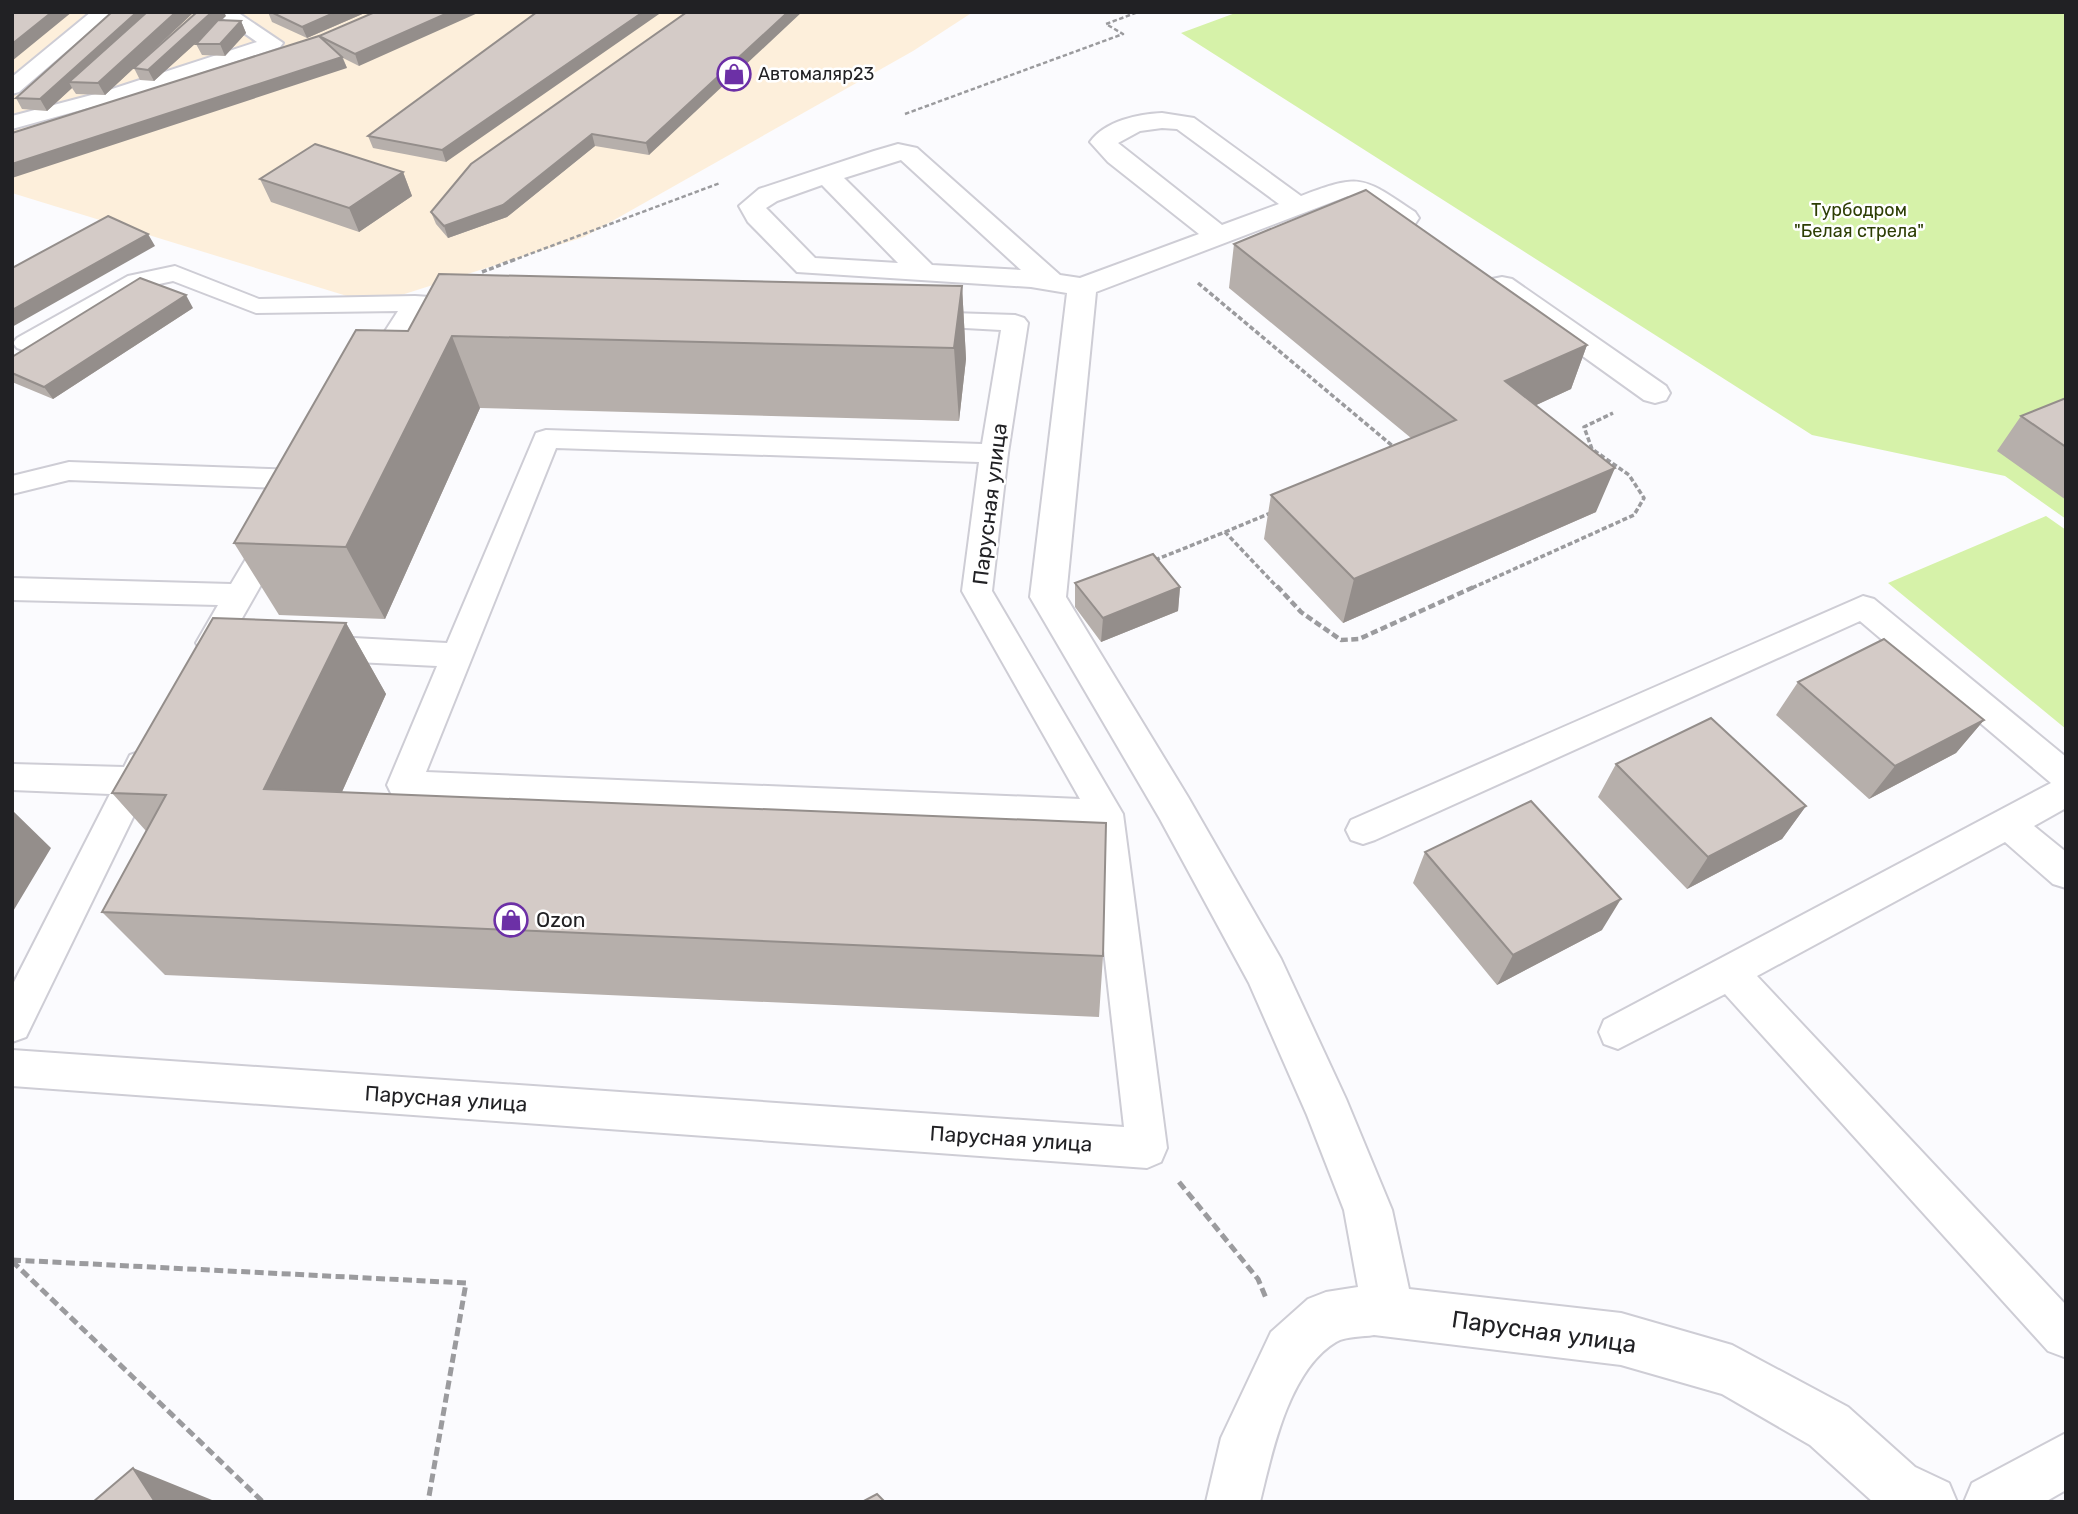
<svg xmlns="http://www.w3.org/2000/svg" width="2078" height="1514" viewBox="0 0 2078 1514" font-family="Rubik,sans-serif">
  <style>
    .industrial { fill: #fdefdb }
    .green { fill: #d6f2a9 }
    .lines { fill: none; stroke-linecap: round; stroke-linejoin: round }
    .lane-casing { stroke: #cecdd5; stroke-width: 4 }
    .street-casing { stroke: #cecdd5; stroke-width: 4 }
    .path-far3 { stroke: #9b9b9e; stroke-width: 2.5; stroke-dasharray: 4.5 2.5; stroke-linecap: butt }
    .path-far2 { stroke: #9b9b9e; stroke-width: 3.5; stroke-dasharray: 5 2.5; stroke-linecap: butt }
    .path-far1 { stroke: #9b9b9e; stroke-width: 4.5; stroke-dasharray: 7 3.5; stroke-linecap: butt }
    .path { stroke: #9b9b9e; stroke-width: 5; stroke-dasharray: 9 4.5; stroke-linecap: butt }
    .lane { fill: #fff; fill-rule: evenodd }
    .street { fill: #fff; fill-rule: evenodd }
    .wall { fill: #b6afab }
    .shaded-wall { fill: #948e8b }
    .building { fill: #d4cbc7; stroke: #948e8b; stroke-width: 2 }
    .labels { text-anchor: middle; stroke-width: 5; stroke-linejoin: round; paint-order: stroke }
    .far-poi-label { font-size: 18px; fill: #212124; stroke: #fff; text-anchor: start }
    .far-park-label { font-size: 18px; fill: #2d3e04; stroke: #fff }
    .street-label { font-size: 21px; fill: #212124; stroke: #fff }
    .poi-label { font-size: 21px; fill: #212124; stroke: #fff; text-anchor: start }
    .near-street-label { font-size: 24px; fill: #212124; stroke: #fff }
  </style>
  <rect width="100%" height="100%" fill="#fbfbfe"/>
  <path class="industrial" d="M12,12H973L913,51L584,237L373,304L12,193Z"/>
  <path class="green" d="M1238,12H2066V519L2005,476L1812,435L1181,33Z
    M2046,516L2066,530V729L1888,583Z"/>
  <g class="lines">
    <defs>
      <path id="lane" d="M91,12H112L19,92L12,94V77Z
        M214,12H237L283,43L280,47L117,100L12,129V116L103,92L257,42Z
        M175,266L259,299L415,296L476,300L479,305L476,310L467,312L423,311L382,376L373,378L364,376L360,370L398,311L256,313L173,281L145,287L35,348L26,351L17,348L13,343L17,338L128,276Z
        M920,312L1015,315L1024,318L1028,323L1008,453L992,591L1123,814L1167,1148L1161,1162L1147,1168L12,1086V1050L1124,1127L1090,827L404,799L392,795L387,785L437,666L316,660L305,656L300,648L305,640L316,636L447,643L536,433L546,430L982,444L1001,330L911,325L907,320L911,315ZM556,448L979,462L962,591L1080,799L426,772Z
        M69,462L298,470L300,466L310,464L320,466L324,473L316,487L306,489L69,480L12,494V476Z
        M275,524L285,527L290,534L233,634L238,636L243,644L238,652L227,655L201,651L196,643L218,605L12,600V578L231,584L265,527Z
        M1863,596L1874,599L2066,757V808L2034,826L2066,852V888L2053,884L2005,842L1757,976L2066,1305L2064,1357L2048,1351L1725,994L1618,1049L1604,1044L1599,1032L1604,1020L2051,783L1860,621L1375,840L1363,844L1351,840L1346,830L1351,820Z
        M142,751L154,755L159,764L26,1037L12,1042V986L110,794L12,790V764L124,767L130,755Z"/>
      <path id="street" d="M1162,113L1194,118L1301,196C1362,173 1362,177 1415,212L1419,218L1415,224C1388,230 1374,199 1348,196L1096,292L1066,597L1188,797L1281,959L1346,1099L1392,1210L1409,1289L1621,1313L1732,1345L1848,1407L1915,1467L1949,1483L1957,1502H1873L1810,1445L1722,1394L1621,1365L1374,1335C1363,1337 1346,1336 1336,1342C1289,1370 1272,1452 1260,1502H1206L1221,1438L1271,1332L1308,1299L1326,1292L1358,1287L1344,1210L1307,1115L1249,983L1160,819L1030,597L1067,293L1031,287L797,272L748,222L739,206L759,189L874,151L898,144L917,148L1060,275L1080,278L1199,234L1108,162L1090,142C1105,121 1138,114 1162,113ZM1162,128L1177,129L1279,204L1222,225L1118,143L1140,131ZM901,160L1021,270L932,265L844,178ZM822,185L898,263L815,258L766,208L777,201Z
        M1502,277L1512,279L1666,386L1670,393L1666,400L1655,403L1644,400L1492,291L1488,285L1492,279Z
        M2066,1433V1490L2045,1502H1964L1972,1483Z"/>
    </defs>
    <use href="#lane" class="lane-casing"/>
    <use href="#street" class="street-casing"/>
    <path class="path-far3" d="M905,114L1123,34L1106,24L1138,12
      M511,261L720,183"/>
    <path class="path-far2" d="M482,272L516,259
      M1198,283L1395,448
      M1225,532L1273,512
      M1155,560L1225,532L1278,588
      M1472,588L1634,515L1644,498L1629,475L1592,449L1584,427L1613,413"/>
    <path class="path-far1" d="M1277,586L1301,612L1341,640L1359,639L1476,586"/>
    <path class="path" d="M1179,1182L1258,1279L1266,1298
      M12,1260L466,1283L428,1502
      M12,1261L263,1502"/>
    <use href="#lane" class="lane"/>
    <use href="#street" class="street"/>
  </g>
  <path class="wall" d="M112,12H194L137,66L226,16L220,21H241L246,33L225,56L202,55L196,44L203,36L154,81L140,80L134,68L105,95L76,94L72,88L47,111L22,109L16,98Z
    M268,12H367L307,38L272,22Z
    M375,12L359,66L343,58L347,68L319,36Z
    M537,12L446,162L373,148L368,136Z
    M687,12L649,155L595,146L507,217L448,238L436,224L431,212Z
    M403,172L412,196L359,232L271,202L260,179Z
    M1234,244L1587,345L1571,389L1536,405L1596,512L1343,623L1264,539L1271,495L1411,438L1229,288Z
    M962,286L966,359L959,421L480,408L385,619L279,615L234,543L408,331Z
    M193,308L53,399L12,382V357Z
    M2066,398V500L1997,451L2021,416Z
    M1075,583L1180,587L1178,611L1101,642L1075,607Z
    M346,623L386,694L342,792L1103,956L1099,1017L165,975L102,912L146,831L112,793Z
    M1798,682L1984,720L1956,753L1869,799L1776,715Z
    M1616,764L1806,806L1782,839L1687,889L1598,797Z
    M1425,852L1602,930L1497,985L1413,883Z"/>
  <path class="shaded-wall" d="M52,12H72L12,61V44Z
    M137,12H155L69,82L72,88L47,111L40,99Z
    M176,12H194L105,95L98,83Z
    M212,12H224L226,16L154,81L148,70Z
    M336,12H367L307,38L302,27Z
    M450,12H480L359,66L355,54Z
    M643,12H662L446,162L442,150Z
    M788,12H802L649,155L646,143Z
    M241,21L246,33L225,56L220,44Z
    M342,57L347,68L12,178V164Z
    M592,134L595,146L507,217L448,238L444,226Z
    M403,172L412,196L359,232L349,208Z
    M148,234L155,246L12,327V310Z
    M962,286L966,359L959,421L954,348Z
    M186,295L193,308L53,399L44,387Z
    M452,336L480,408L385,619L346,547Z
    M1587,345L1571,389L1491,426L1505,381Z
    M1615,468L1596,512L1343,623L1354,579Z
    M1180,587L1178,611L1101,642L1103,618Z
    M346,623L386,694L313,856L264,789Z
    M1984,720L1956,753L1869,799L1895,766Z
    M1806,806L1782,839L1687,889L1708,857Z
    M12,810L51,848L12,913Z
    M1621,899L1602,930L1497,985L1513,955Z
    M133,1468L212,1500L213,1502H155Z"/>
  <path class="building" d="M12,12H52L12,44Z
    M112,12H137L40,99L16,98Z
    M147,12H176L98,83L69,82Z
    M197,12H212L148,70L134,68Z
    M271,12H336L302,27Z
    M375,12H450L355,54L319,36Z
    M537,12H643L442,150L368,136Z
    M687,12H788L646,143L592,134L503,205L444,226L431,212L471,164Z
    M218,20L241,21L220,44H196Z
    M319,36L342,57L12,164V133Z
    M315,144L403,172L349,208L260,179Z
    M1366,190L1587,345L1505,381L1615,468L1354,579L1271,495L1456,420L1234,244Z
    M108,216L148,234L12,310V268Z
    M439,274L962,286L954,348L452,336L346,547L234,543L356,330L408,331Z
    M140,278L186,295L44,387L12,373V357Z
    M2066,398V447L2021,416Z
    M1153,554L1180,587L1103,618L1075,583Z
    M213,618L346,623L264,789L1106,823L1103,956L102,912L166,795L112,793Z
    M1884,639L1984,720L1895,766L1798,682Z
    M1711,718L1806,806L1708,857L1616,764Z
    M1531,801L1621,899L1513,955L1425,852Z
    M133,1468L155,1502H93Z
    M877,1494L885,1502H862Z"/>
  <defs>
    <symbol id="shop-ring" viewBox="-11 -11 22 22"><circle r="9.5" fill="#fff" stroke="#6c30a6" stroke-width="1.5"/><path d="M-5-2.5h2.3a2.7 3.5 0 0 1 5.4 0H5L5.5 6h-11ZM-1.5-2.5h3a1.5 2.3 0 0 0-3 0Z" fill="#6c30a6"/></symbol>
  </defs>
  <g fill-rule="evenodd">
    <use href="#shop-ring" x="715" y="55" width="38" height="38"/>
    <use href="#shop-ring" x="492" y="901" width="38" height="38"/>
  </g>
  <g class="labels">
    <g class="far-poi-label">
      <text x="758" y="80">Автомаляр23</text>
    </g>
    <g class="far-park-label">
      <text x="1859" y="216">Турбодром<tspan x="1859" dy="21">"Белая стрела"</tspan></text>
    </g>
    <g class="street-label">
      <text transform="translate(990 504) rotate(-83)" y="7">Парусная улица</text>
      <text transform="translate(446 1099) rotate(4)" y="7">Парусная улица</text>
      <text transform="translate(1011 1139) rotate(4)" y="7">Парусная улица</text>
    </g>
    <g class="poi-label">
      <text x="536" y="927">Ozon</text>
    </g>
    <g class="near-street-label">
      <text transform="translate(1544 1332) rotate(8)" y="8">Парусная улица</text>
    </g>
  </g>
  <rect width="2078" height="1514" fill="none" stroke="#212124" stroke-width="28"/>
</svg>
